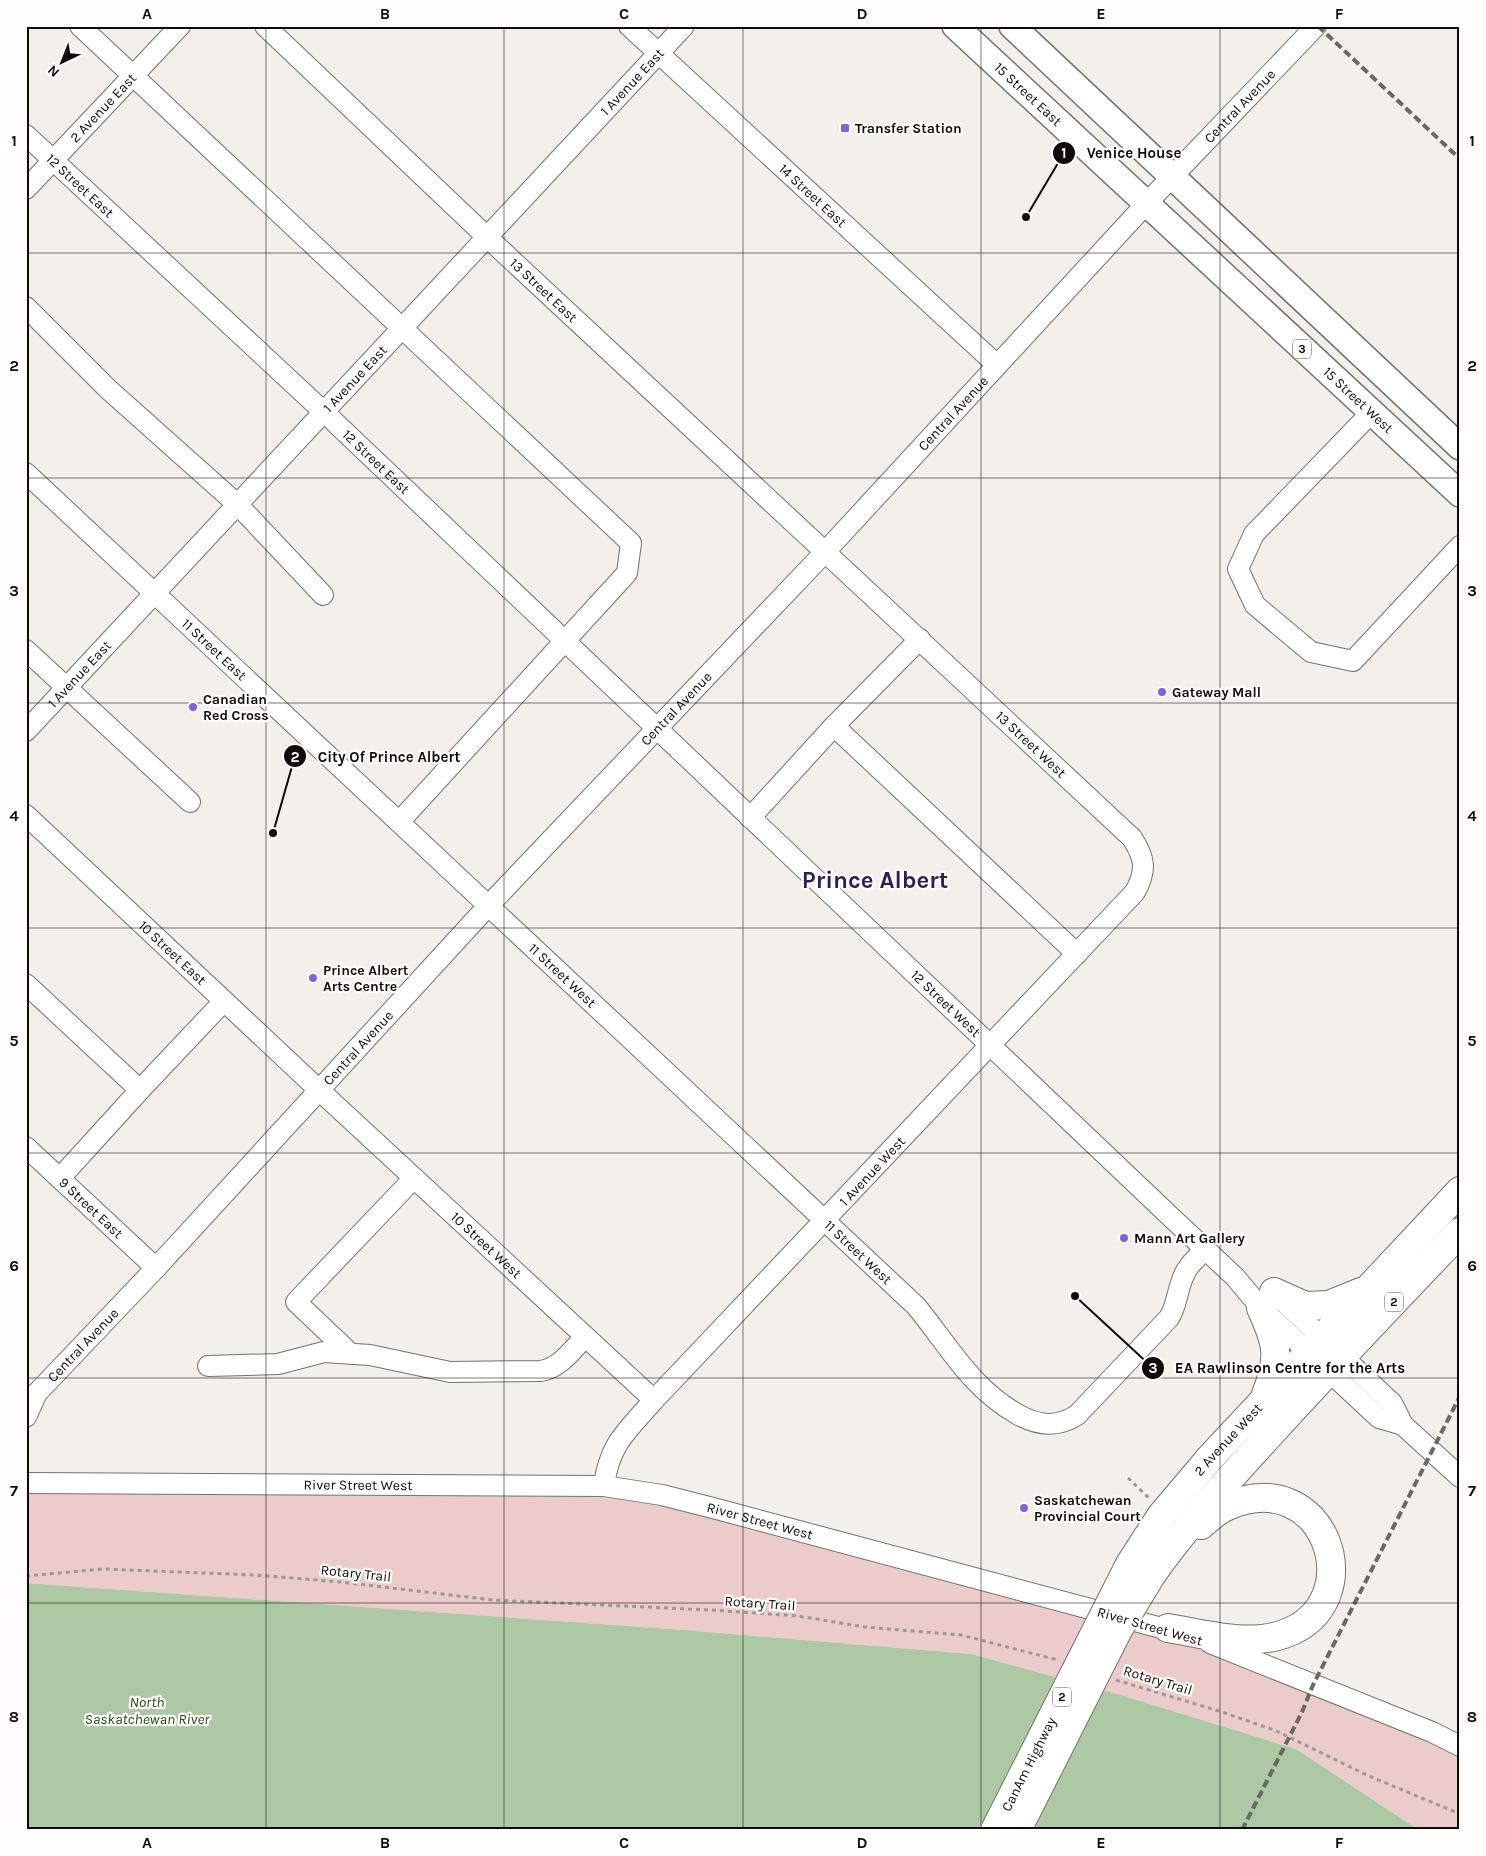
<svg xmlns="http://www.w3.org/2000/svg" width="1486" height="1856" viewBox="0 0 1486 1856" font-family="Karla,sans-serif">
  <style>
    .green { fill: #eccbcb }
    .water { fill: #adc9a4 }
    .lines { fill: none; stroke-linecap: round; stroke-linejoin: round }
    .minor-casing { stroke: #75726e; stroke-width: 22 }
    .major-casing { stroke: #75726e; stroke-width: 28 }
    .highway-casing { stroke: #75726e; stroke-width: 30 }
    .path { stroke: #9c9a97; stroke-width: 3; stroke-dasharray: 4 4; stroke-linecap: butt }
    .minor { stroke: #fff; stroke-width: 20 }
    .major { stroke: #fff; stroke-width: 25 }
    .highway { stroke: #fff; stroke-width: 28 }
    .rail { stroke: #696865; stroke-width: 4; stroke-dasharray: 8 4; stroke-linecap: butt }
    .highway-bridge-casing { stroke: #75726e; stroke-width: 30; stroke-linecap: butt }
    .highway-bridge { stroke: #fff; stroke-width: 28 }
    .grid { fill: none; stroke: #0d0c0b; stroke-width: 1; stroke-opacity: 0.55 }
    .poi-dot { fill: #7f62dd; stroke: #fffefd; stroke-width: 2 }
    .labels { text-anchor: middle; stroke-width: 4.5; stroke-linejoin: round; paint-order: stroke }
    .shield { fill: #fffefd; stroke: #565554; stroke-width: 1 }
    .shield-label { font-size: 12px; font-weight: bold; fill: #0d0c0b }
    .street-label { font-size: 14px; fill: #0d0c0b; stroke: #fffefd }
    .poi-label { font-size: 14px; font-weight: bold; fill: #0d0c0b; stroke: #fffefd; text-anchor: start }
    .water-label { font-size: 15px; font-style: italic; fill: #264a17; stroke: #fffefd }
    .town-label { font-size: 24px; font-weight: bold; fill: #2d1e58; stroke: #fffefd }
    .leader { fill: none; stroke: #0d0c0b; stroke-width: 2 }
    .callout-dot { fill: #0d0c0b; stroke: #fffefd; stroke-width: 2 }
    .mark-label { font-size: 15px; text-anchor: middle; font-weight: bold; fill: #fff }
    .callout-label { font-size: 15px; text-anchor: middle; font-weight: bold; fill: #0d0c0b; stroke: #fffefd; stroke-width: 4.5; stroke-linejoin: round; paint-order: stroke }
    .neatline { fill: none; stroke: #0d0c0b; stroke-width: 2 }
    .grid-label { font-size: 16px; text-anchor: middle; font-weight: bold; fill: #0d0c0b }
  </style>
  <rect width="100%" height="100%" fill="#f3f0ec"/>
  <path class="green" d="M594,1480L1097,1617L1313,1685L1460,1752V1830H1419L1296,1749L1114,1693L971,1654L685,1630L26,1583V1482Z"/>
  <path class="water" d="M26,1583L685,1630L971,1654L1114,1693L1296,1749L1419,1830H26Z"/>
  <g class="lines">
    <defs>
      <g id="minor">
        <path d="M80,26L631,543L627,573L399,822"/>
        <path id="s1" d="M265,26L488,238L1132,838C1145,858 1147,870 1135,892L654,1400C627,1431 609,1444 604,1486"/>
        <path id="s2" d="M629,26L997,365"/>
        <path id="s3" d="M26,135L325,413L1173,1219L1235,1277L1261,1308L1379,1418L1403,1425"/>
        <path id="s4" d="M26,189L180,26"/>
        <path d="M26,307L108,389L238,505L323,595"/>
        <path d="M1371,413L1254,534L1238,569L1255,605L1311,652L1353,661L1460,546"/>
        <path id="s5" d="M26,473L916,1306C949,1346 970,1387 1017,1414C1038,1426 1057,1428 1077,1415L1169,1318C1178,1304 1177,1288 1185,1273C1189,1264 1198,1257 1205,1249"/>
        <path d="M26,650L190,802"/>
        <path d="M834,726L1077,954"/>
        <path id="s6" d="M26,731L684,26"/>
        <path id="s7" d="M26,815L319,1090L654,1400"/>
        <path d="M750,818L834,726L920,639"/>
        <path d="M26,984L140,1090"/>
        <path id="s8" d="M26,1147L156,1268"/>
        <path d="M60,1178L140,1090L224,1001"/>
        <path d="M1283,1301L1392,1403L1403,1425L1460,1477"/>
        <path d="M351,1354L296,1302L414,1178"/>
        <path d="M208,1366L278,1364L324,1352L370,1355L450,1372L541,1371C560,1368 572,1350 585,1337"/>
        <path id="s9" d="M26,1399L37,1393L156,1268L488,906L825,552L1146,204L1316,26"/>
        <path d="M26,1417L37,1393"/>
        <path id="s10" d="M26,1483L604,1486L662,1495L713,1508L1180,1633"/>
        <path d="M1210,1643L1432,1732L1460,1746"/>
      </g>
      <g id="major">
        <path id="s11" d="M955,26L1460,494"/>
        <path d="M1012,26L1460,447"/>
      </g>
      <g id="highway">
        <path d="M1274,1292L1305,1306L1329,1305L1361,1292"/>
        <path d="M1261,1308C1277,1343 1281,1357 1266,1394"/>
        <path id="s12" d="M1130,1564L1161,1516L1210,1458L1460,1191"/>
        <path d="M1152,1574C1188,1523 1231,1477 1272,1432C1334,1364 1397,1298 1460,1232"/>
        <path d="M1168,1628C1204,1634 1248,1647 1284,1634C1373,1603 1326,1461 1225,1507C1217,1511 1208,1519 1201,1525"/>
      </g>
    </defs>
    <use href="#minor" class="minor-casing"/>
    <use href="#major" class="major-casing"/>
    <use href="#highway" class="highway-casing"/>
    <path class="path" d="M1128,1478L1149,1498
      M26,1576L103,1569L255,1575L341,1582L493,1600L711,1610L798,1616L865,1627L961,1635L1058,1660
      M1116,1680L1219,1711L1274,1730L1369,1776L1460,1814"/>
    <use href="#minor" class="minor"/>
    <use href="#major" class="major"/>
    <use href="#highway" class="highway"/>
    <path class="rail" d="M1318,26L1460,159
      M1242,1830L1302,1712L1313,1685L1460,1396"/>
    <defs>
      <g id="highway-bridge">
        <path id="s13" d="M995,1830L1130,1564"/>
        <path d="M1017,1830L1118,1630L1152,1574"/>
      </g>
    </defs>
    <use href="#highway-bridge" class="highway-bridge-casing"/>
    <use href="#highway-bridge" class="highway-bridge"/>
  </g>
  <path class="grid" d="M266,26V1830M504,26V1830M743,26V1830M981,26V1830M1220,26V1830M26,253H1460M26,478H1460M26,703H1460M26,928H1460M26,1153H1460M26,1378H1460M26,1603H1460"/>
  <g class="poi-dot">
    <rect x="840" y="123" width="10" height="10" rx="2.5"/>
    <circle cx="1162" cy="692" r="5"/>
    <circle cx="193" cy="707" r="5"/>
    <circle cx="313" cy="978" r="5"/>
    <circle cx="1124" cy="1238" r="5"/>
    <circle cx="1024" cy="1508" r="5"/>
  </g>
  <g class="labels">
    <g class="shield">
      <rect x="1293" y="339.5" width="18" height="19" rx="4"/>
      <rect x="1385" y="1292.5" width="18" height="19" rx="4"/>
      <rect x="1053" y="1687.5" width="18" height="19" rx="4"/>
    </g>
    <g class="shield-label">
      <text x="1302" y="353">3</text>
      <text x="1394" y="1306">2</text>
      <text x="1062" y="1701">2</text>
    </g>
    <g class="street-label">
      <text dy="5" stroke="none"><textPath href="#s6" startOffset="888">1 Avenue East</textPath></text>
      <text dy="5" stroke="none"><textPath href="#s11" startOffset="100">15 Street East</textPath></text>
      <text dy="5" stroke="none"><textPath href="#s4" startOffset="112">2 Avenue East</textPath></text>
      <text dy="5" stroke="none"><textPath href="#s9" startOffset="1774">Central Avenue</textPath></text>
      <text dy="5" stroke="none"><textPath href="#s3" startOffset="74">12 Street East</textPath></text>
      <text dy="5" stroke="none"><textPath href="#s2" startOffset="250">14 Street East</textPath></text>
      <text dy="5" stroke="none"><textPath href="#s1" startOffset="384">13 Street East</textPath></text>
      <text dy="5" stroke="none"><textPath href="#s6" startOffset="482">1 Avenue East</textPath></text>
      <text dy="5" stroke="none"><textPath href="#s11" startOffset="550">15 Street West</textPath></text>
      <text dy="5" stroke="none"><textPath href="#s9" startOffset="1354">Central Avenue</textPath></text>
      <text dy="5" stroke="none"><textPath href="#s3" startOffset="479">12 Street East</textPath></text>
      <text dy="5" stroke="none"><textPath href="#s5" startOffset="258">11 Street East</textPath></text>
      <text dy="5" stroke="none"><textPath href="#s6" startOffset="78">1 Avenue East</textPath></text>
      <text dy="5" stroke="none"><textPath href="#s9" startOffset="949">Central Avenue</textPath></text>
      <text dy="5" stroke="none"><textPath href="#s1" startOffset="1050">13 Street West</textPath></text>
      <text dy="5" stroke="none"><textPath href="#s7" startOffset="201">10 Street East</textPath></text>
      <text dy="5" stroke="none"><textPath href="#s5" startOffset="735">11 Street West</textPath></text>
      <text dy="5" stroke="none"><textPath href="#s3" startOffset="1265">12 Street West</textPath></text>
      <text dy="5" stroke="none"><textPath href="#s9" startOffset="484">Central Avenue</textPath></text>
      <text transform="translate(872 1171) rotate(-47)" y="5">1 Avenue West</text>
      <text dy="5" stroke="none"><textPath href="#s8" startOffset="89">9 Street East</textPath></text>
      <text dy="5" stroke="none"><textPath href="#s7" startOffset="630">10 Street West</textPath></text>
      <text dy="5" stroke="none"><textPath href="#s5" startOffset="1140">11 Street West</textPath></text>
      <text dy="5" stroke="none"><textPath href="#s9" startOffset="79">Central Avenue</textPath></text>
      <text dy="5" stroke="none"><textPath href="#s12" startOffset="159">2 Avenue West</textPath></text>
      <text dy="5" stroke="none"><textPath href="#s10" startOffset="332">River Street West</textPath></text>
      <text dy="5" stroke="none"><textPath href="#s10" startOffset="738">River Street West</textPath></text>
      <text transform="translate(356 1573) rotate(6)" y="5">Rotary Trail</text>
      <text transform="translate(760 1603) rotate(4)" y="5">Rotary Trail</text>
      <text transform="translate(1150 1626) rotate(16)" y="5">River Street West</text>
      <text transform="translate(1158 1680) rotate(17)" y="5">Rotary Trail</text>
      <text dy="5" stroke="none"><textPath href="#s13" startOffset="74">CanAm Highway</textPath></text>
    </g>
    <g class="poi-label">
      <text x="855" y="133">Transfer Station</text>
      <text x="1172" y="697">Gateway Mall</text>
      <text x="203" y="704">Canadian<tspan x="203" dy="16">Red Cross</tspan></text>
      <text x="323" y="975">Prince Albert<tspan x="323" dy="16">Arts Centre</tspan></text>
      <text x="1134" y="1243">Mann Art Gallery</text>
      <text x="1034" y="1505">Saskatchewan<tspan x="1034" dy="16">Provincial Court</tspan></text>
    </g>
    <g class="water-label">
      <text x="147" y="1707">North<tspan x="147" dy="17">Saskatchewan River</tspan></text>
    </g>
    <g class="town-label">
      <text x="875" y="888">Prince Albert</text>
    </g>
  </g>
  <path class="leader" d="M1026 217L1064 153M273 833L295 756M1075 1296L1153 1368"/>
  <g class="callout-dot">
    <circle cx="1026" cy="217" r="5"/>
    <circle cx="273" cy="833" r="5"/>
    <circle cx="1075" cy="1296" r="5"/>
    <circle cx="1064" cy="153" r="12"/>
    <circle cx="295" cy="756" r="12"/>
    <circle cx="1153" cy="1368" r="12"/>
  </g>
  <g class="mark-label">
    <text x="1064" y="158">1</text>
    <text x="295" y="762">2</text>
    <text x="1153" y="1373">3</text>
  </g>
  <g class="callout-label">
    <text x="1134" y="158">Venice House</text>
    <text x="389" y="762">City Of Prince Albert</text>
    <text x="1290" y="1373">EA Rawlinson Centre for the Arts</text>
  </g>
  <rect width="1486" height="1856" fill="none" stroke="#fffefd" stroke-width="55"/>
  <g transform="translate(62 62) rotate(223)" stroke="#fffefd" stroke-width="4" paint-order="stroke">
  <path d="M0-4L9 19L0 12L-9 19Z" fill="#0d0c0b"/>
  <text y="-8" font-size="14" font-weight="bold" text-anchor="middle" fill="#0d0c0b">N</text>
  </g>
  <rect x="28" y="28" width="1430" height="1800" class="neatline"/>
  <g class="grid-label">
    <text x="147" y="19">A</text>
    <text x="385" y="19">B</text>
    <text x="624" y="19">C</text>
    <text x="862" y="19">D</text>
    <text x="1101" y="19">E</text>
    <text x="1339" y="19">F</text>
    <text x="14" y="146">1</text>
    <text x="1472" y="146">1</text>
    <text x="14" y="371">2</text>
    <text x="1472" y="371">2</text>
    <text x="14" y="596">3</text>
    <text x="1472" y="596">3</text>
    <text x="14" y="821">4</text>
    <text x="1472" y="821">4</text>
    <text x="14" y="1046">5</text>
    <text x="1472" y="1046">5</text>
    <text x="14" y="1271">6</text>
    <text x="1472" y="1271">6</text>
    <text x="14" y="1496">7</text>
    <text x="1472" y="1496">7</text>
    <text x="14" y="1722">8</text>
    <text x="1472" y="1722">8</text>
    <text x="147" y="1848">A</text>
    <text x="385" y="1848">B</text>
    <text x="624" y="1848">C</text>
    <text x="862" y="1848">D</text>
    <text x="1101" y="1848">E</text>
    <text x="1339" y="1848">F</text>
  </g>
</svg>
